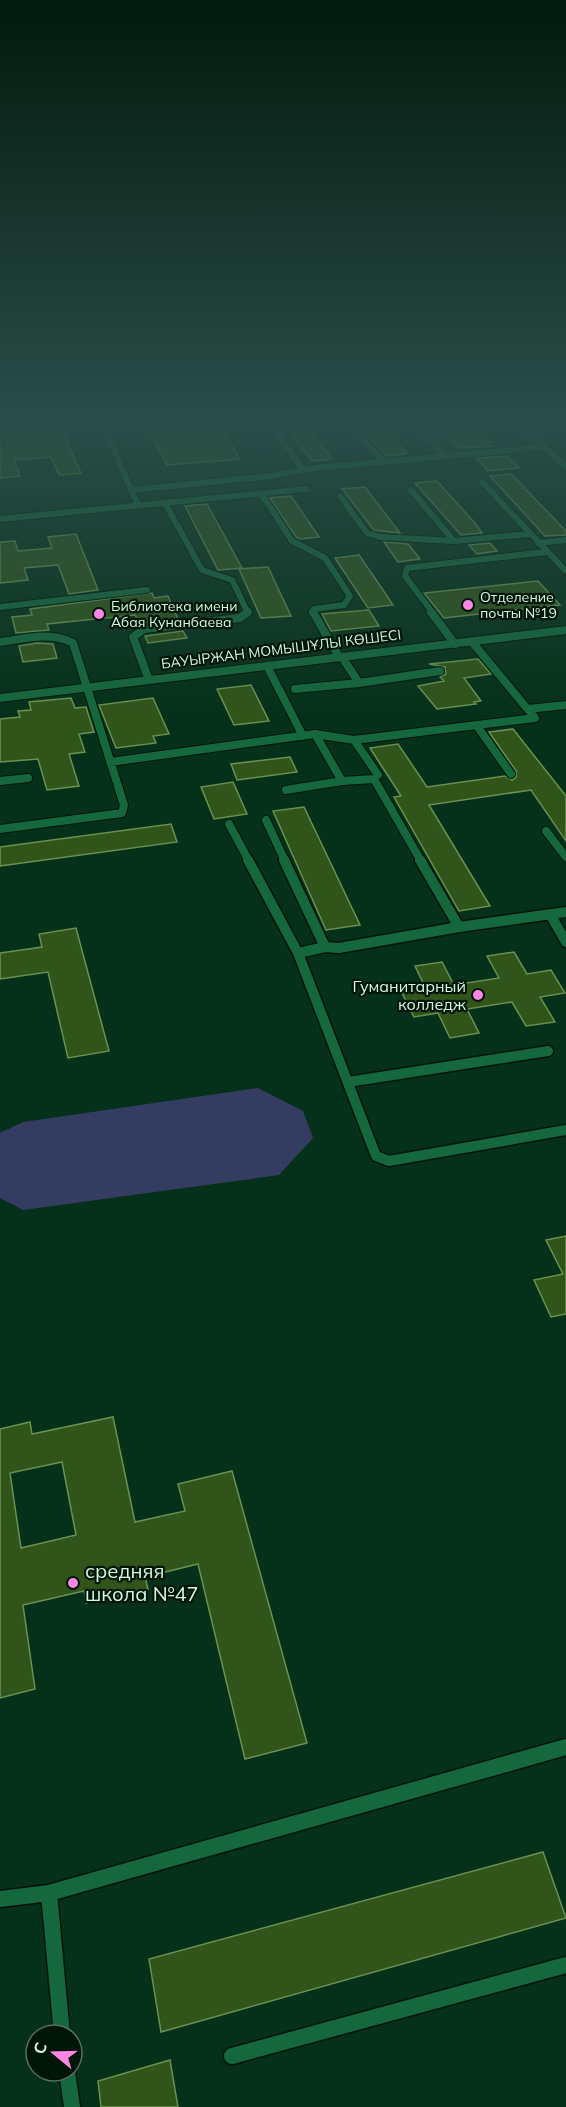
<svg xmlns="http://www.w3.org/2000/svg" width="566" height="2107" viewBox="0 0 566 2107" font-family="Mulish,sans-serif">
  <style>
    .green { fill: #353c62 }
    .building { fill: #305419; stroke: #699251; stroke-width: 1.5; fill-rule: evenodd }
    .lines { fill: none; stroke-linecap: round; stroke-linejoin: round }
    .service-far3-casing { stroke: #001508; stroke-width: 8 }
    .service-far2-casing { stroke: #001508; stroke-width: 10 }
    .service-far1-casing { stroke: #001508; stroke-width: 13 }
    .service-casing { stroke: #001508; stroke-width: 19 }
    .tertiary-casing { stroke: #001508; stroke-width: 2 }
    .service-far3 { stroke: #15683d; stroke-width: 6 }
    .service-far2 { stroke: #15683d; stroke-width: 8 }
    .service-far1 { stroke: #15683d; stroke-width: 10 }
    .service { stroke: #15683d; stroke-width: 16 }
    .tertiary { fill: #15683d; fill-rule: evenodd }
    .poi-dot { fill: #fc86e4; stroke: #001508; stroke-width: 2 }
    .labels { text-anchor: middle; stroke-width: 4.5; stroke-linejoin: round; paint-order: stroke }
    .far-poi-label { font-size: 14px; fill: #d4f9df; stroke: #001508; text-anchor: start }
    .far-street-label { font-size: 14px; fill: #d4f9df; stroke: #001508 }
    .poi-label { font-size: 16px; fill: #d4f9df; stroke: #001508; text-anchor: end }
    .near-poi-label { font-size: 20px; fill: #d4f9df; stroke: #001508; text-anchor: start }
  </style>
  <rect width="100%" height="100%" fill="#053019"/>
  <path class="green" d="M258,1088L303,1111L313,1138L279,1175L23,1210L0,1198V1133L23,1122Z"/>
  <path class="building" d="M34,419H57L81,473L59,475L51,457L14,460L20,476L0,478V427L2,426L6,435L39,432Z
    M143,419H216L240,459L167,465Z
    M280,419H301L332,459L312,461Z
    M355,419H376L407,454L386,456Z
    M432,419L468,422L493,446L459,448Z
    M507,456L519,468L488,471L476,458Z
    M511,474L566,531V535L545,536L490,476Z
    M437,481L474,522L482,533L461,535L415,483Z
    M365,487L400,533L374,530L342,489Z
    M291,496L319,537L300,539L296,537L270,498Z
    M207,504L242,568L218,570L185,506Z
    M76,534L98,590L69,594L58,565L24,568L28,580L0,583V542L15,541L18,551L52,548L48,537Z
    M384,542L408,544L420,559L398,562Z
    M490,543L497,551L477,554L469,545Z
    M359,555L383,590L393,605L368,608L335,558Z
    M268,567L291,616L261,618L239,569Z
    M538,581L560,605L444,618L424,593Z
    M152,593L154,598L168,596L178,619L140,624L135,615L47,624L49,630L16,633L12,617L32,615L30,609Z
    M369,610L379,626L331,631L322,614Z
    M183,631L187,638L148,643L145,636Z
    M37,643L53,644L57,658L23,662L19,646Z
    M478,659L491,674L464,678L481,701L474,702L476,704L437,709L418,686L444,681L440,677L446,674L445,667L429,664Z
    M251,685L269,721L234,725L217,689Z
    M71,698L75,708L86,707L94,732L79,734L85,752L69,754L79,786L47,790L38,759L0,762V719L20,717L18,711L31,710L29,702Z
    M153,698L169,734L153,736L156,743L116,748L99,705Z
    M513,729L566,796V841L531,790L429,805L490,906L459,911L394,797L401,796L370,748L398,744L427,787L505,776L512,780L516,777V771L489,732Z
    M290,757L297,772L237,780L231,764Z
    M233,782L247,814L214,819L201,787Z
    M304,807L360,925L326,930L273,811Z
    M171,824L177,842L0,866V847Z
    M76,928L109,1051L68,1058L48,972L0,979V953L42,947L39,934Z
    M514,952L527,974L551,970L565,993L540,997L555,1022L526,1026L512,1002L467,1009L479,1033L450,1038L438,1013L414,1017L402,993L426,989L415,966L442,962L454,985L499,978L487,956Z
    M566,1236V1314L551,1317L534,1280L563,1274L546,1240Z
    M113,1417L135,1522L185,1511L178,1484L232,1471L307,1743L245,1759L198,1564L145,1577L148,1589L86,1603L84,1591L23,1605L35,1689L0,1698V1429L30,1422L32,1434ZM62,1462L76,1535L21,1548L10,1473Z
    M543,1852L566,1918L161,2032L149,1959Z
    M170,2060L178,2107H101L98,2081Z"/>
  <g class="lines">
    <defs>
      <path id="service-far3" d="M100,419L138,505
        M268,419L303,470
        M348,423L383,461
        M424,432L444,455
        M482,482L566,571
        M131,490L272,476L315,468L544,447
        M411,490L454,541
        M261,493L292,541L325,558L350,596L344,605L314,609L312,613
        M340,496L367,533L380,537L454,541L529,534
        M165,503L202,570L232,580L248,613
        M0,519L306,489
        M538,543L566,540
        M0,607L147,590
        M433,613L405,576L407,568L546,552"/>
      <path id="service-far2" d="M313,612L339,657
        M431,612L455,644
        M0,642C24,639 50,631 73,643L124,805L122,813L0,829
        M267,666L303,736
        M149,680L133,637L144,629L240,618L248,612
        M359,683L440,671
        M295,689L359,683L342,657
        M528,709L566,705
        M477,726L511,774
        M315,734L342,781
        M354,740L378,775
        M110,762L315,734L354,740L535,718L472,642
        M0,781L28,778
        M286,790L342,781L374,779L421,861
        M266,820L285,861
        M229,824L249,861
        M546,831L566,857"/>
      <path id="service-far1" d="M248,860L298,953L376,1156L389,1161L566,1130
        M284,860L325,947L339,948L459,927L566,912
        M420,860L459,927
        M550,914L566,942
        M298,953L325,947
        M348,1082L548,1051"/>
      <path id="service" d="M49,1893L566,1747
        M0,1899L49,1893L62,2035
        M232,2056L566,1965
        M67,2071L72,2107"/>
      <path id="tertiary" d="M509,419H519L566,463V471Z
        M566,626V634L0,702V694Z"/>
    </defs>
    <use href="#service-far3" class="service-far3-casing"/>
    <use href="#service-far2" class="service-far2-casing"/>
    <use href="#service-far1" class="service-far1-casing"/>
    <use href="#service" class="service-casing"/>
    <use href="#tertiary" class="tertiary-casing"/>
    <use href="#service-far3" class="service-far3"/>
    <use href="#service-far2" class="service-far2"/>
    <use href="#service-far1" class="service-far1"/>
    <use href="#service" class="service"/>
    <use href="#tertiary" class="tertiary"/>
  </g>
  <linearGradient id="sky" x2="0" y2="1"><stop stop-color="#031a0e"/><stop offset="0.59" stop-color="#2a4e49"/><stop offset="1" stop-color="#2a4e49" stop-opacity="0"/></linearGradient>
  <rect width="566" height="714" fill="url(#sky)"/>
  <g class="poi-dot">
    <circle cx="468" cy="605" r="6"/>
    <circle cx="99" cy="614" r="6"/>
    <circle cx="478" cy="995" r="6"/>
    <circle cx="73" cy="1583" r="6"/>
  </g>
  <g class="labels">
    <g class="far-poi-label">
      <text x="480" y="602">Отделение<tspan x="480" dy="16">почты №19</tspan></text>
      <text x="111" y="611">Библиотека имени<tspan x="111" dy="16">Абая Кунанбаева</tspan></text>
    </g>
    <g class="far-street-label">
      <text transform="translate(281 649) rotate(-7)" y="5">БАУЫРЖАН МОМЫШҰЛЫ КӨШЕСІ</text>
    </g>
    <g class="poi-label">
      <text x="466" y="992">Гуманитарный<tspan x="466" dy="18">колледж</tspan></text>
    </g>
    <g class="near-poi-label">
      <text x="85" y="1578">средняя<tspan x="85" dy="23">школа №47</tspan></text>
    </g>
  </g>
  <g transform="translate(54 2053) rotate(289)"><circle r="28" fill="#001508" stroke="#55705e" stroke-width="1.5"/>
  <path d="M0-4.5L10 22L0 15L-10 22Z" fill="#fc86e4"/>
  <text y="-9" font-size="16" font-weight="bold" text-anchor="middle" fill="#d4f9df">С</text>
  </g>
</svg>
